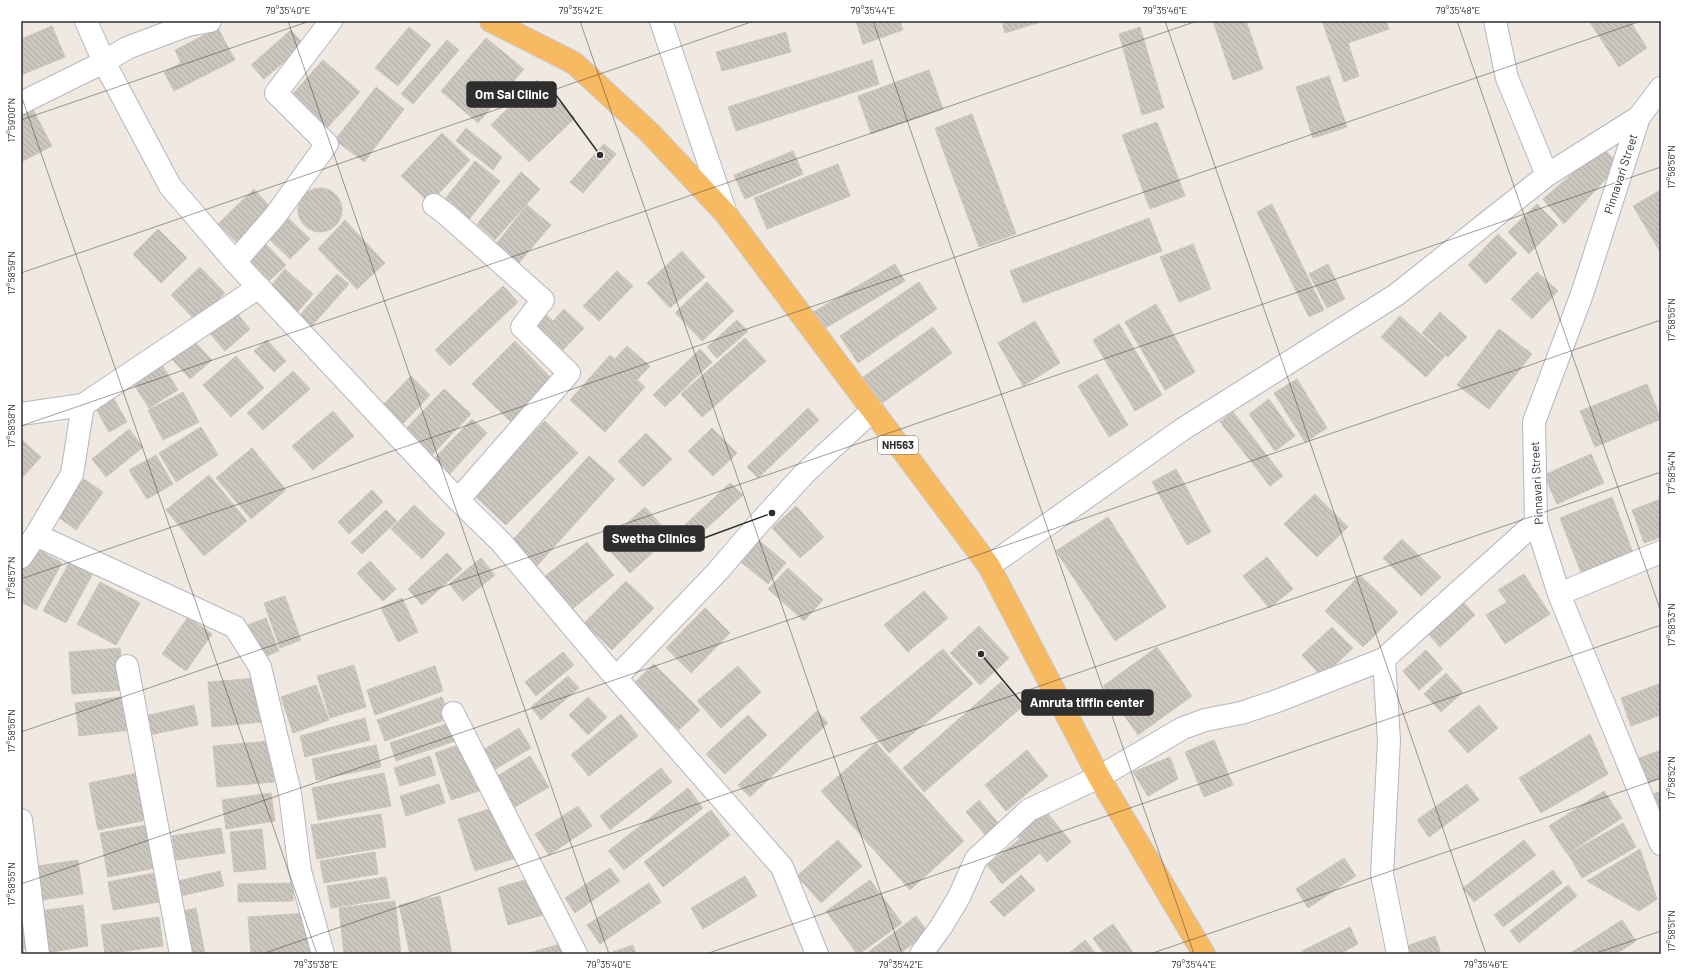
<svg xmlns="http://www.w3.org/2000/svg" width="1682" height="975" viewBox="0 0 1682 975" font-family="Barlow,sans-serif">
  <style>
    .building { fill: url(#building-back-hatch); stroke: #cbc5ba }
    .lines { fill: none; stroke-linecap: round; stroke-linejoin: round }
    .minor-casing { stroke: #b4b7c1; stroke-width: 24 }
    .trunk-casing { stroke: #c9c9c9; stroke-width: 24 }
    .minor { stroke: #fff; stroke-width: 22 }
    .trunk { stroke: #f8ba60; stroke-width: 22 }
    .ticks { fill: none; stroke: #2e2e2e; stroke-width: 1; stroke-opacity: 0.45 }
    .labels { text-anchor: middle; stroke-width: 3; stroke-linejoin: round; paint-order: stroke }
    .shield { fill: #fff; stroke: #6d6d6d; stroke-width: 1 }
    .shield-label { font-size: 11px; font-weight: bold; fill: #2e2e2e }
    .street-label { font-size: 12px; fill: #2e2e2e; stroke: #fff }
    .leader { fill: none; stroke: #2e2e2e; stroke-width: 1.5 }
    .callout-dot { fill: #2e2e2e; stroke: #fff; stroke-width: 1.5 }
    .callout { fill: #2e2e2e; stroke: #2e2e2e; stroke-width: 1.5 }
    .callout-label { font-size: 13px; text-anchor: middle; font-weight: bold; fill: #fff }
    .neatline { fill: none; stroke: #2e2e2e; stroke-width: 1.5 }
    .ticks-label { font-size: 10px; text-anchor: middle; fill: #2e2e2e }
  </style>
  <defs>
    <pattern id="building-back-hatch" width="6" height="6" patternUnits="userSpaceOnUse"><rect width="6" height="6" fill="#cbc7bf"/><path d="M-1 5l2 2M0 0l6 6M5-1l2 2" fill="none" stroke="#afaba4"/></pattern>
  </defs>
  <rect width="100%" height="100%" fill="#efe9e1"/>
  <path class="building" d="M856,21H900L903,30L863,44Z
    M1002,21H1044L1005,33Z
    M1213,21H1246L1263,69L1233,80Z
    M1322,21H1386L1389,29L1348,43L1359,76L1344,82Z
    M1589,21H1630L1647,48L1619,67Z
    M52,26L65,57L21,75V39Z
    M409,27L431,45L398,86L375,68Z
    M1140,27L1164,108L1142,115L1119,34Z
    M218,28L235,60L174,91L164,72L181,63L175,50Z
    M291,30L304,45L264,79L251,65Z
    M786,32L791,52L722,71L716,52Z
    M486,38L524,69L478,123L441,91Z
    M447,40L459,50L413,104L401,94Z
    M323,60L360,92L326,129L290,97Z
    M872,60L879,84L736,131L728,107Z
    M929,70L943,109L871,134L858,96Z
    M1329,76L1347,127L1313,138L1296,87Z
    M537,80L575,118L529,162L491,125Z
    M376,87L404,109L364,162L335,140Z
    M31,106L52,146L21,162V112Z
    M972,114L1016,234L979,247L935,128Z
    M1157,122L1185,196L1150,209L1122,135Z
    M466,128L502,157L493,170L456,141Z
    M442,133L470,160L430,203L401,176Z
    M604,144L616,154L583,193L570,182Z
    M1602,148L1620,164L1564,224L1543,199Z
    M793,151L803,174L745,199L734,175Z
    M475,161L500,181L466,223L441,204Z
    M838,164L850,196L767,229L754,198Z
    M521,172L540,189L495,240L477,224Z
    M298 210a22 22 0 1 1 44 0a22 22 0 1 1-44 0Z
    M254,189L272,209L237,243L218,224Z
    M1659,191L1661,195V253L1633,206Z
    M1272,204L1324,310L1309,317L1257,212Z
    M1537,204L1558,225L1529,254L1508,232Z
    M527,205L551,225L519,263L496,244Z
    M284,214L310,239L290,259L264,234Z
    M1149,218L1162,251L1023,303L1010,271Z
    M345,220L385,263L357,289L318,249Z
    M158,229L187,258L161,283L133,254Z
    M1498,234L1517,253L1486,284L1468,265Z
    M261,239L286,265L266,284L241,259Z
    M1193,244L1211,289L1179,302L1160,257Z
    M682,251L705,277L670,308L647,283Z
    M895,264L905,281L820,331L810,314Z
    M1328,264L1345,299L1327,308L1309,274Z
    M200,267L225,293L196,321L171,295Z
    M285,269L313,294L295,315L267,290Z
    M617,271L633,286L599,321L583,306Z
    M1537,272L1558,291L1532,319L1511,299Z
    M337,274L349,284L310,328L298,317Z
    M707,282L734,311L702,341L675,313Z
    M919,282L937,309L858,363L840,336Z
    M503,286L518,302L450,366L435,350Z
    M1156,304L1195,372L1165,390L1125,322Z
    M230,305L250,329L225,351L204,327Z
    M564,309L584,328L563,350L536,326L546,315L553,321Z
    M1440,312L1467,337L1448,357L1422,333Z
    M1400,316L1445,356L1426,377L1381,337Z
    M737,320L748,331L717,358L707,347Z
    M1035,321L1060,363L1023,386L998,343Z
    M1119,324L1162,395L1135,411L1093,340Z
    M933,327L952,353L878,406L859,380Z
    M1499,329L1532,354L1489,409L1457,385Z
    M191,338L212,360L190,379L170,357Z
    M745,338L766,361L702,417L681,394Z
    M267,340L286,361L274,372L254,351Z
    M515,341L553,380L511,422L472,384Z
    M627,346L650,366L637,380L645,387L605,432L570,400L610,355L615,359Z
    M700,349L712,362L665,407L653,395Z
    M236,356L264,388L231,417L203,385Z
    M162,365L178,390L149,408L133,383Z
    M293,371L310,389L263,430L247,413Z
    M1097,374L1128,425L1109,437L1078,386Z
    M411,376L430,395L398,429L378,410Z
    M1297,379L1327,428L1305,442L1274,393Z
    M1647,384L1661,419L1595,447L1580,411Z
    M444,389L471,414L428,459L402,433Z
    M183,392L199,422L163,440L148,410Z
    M113,397L127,422L109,432L95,407Z
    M1269,399L1295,436L1275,451L1249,414Z
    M808,408L819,420L758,478L747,467Z
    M333,411L354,436L313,470L292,446Z
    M1233,412L1283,476L1270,486L1220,422Z
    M472,419L487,433L448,476L432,461Z
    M545,421L578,453L506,525L473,494Z
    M201,427L218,455L176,482L159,453Z
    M712,428L737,453L713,476L688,451Z
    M129,429L143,447L106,477L92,459Z
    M646,433L672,459L643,487L618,461Z
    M21,439L41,457L21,479Z
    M252,448L286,490L251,519L216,478Z
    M1591,454L1604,483L1557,504L1544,475Z
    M156,455L173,484L147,499L129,470Z
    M589,456L615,479L536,567L509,544Z
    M1176,469L1211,532L1187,545L1152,482Z
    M209,475L247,521L204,556L166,510Z
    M84,479L103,492L76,530L57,516Z
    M730,483L743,495L688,545L676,533Z
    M372,490L383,502L349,534L338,522Z
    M1315,494L1348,527L1317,557L1284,524Z
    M1612,497L1635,558L1583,578L1560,518Z
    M1661,499V537L1644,543L1632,510Z
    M414,505L445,534L422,559L391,529Z
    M796,506L824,537L800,558L772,528Z
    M645,507L671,536L630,573L604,544Z
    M386,510L397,521L362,554L351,543Z
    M1108,517L1166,607L1115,641L1056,551Z
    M755,537L786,563L768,584L737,559Z
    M1402,539L1441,577L1421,596L1383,558Z
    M587,542L614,575L570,611L543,578Z
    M32,546L62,563L36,610L21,602V564Z
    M447,553L462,569L422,605L408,589Z
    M1267,557L1293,589L1269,608L1243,576Z
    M481,558L495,575L463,601L449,584Z
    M370,561L396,589L383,601L357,573Z
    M69,563L92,575L66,623L43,611Z
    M788,568L823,600L804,621L768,589Z
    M1524,574L1550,614L1505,644L1486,615L1507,602L1498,590Z
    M1360,575L1398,612L1363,647L1325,611Z
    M626,581L654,608L612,650L584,623Z
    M100,582L140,603L116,645L77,624Z
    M924,591L948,618L908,652L884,625Z
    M285,596L301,640L280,648L264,603Z
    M1459,597L1475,615L1440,647L1423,628Z
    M402,598L418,632L398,642L381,608Z
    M705,608L730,633L691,673L666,648Z
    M188,617L212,634L186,671L162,654Z
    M266,618L279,651L259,659L245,626Z
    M979,626L1009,658L980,685L950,653Z
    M1332,627L1353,648L1322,677L1302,655Z
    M1157,647L1192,696L1138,735L1103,686Z
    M120,648L124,690L72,694L69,652Z
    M943,649L973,684L889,753L860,718Z
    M1426,650L1443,669L1419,690L1403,671Z
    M563,652L574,665L536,696L525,682Z
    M654,664L700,710L679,730L633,684Z
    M354,665L366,707L330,718L317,676Z
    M435,666L443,691L375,715L367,690Z
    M738,666L761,692L721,728L697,701Z
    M1446,673L1463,692L1441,712L1424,694Z
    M568,676L579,688L541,720L531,707Z
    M258,678L262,722L212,727L208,682Z
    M1001,682L1023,706L924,792L903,768Z
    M1661,683V715L1631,726L1621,698Z
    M316,685L329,720L293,733L281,697Z
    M127,696L131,730L79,736L75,703Z
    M442,697L450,718L385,741L377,720Z
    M588,697L607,717L588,735L569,715Z
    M194,705L198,725L149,735L145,716Z
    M1479,705L1498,728L1468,753L1448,731Z
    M817,711L828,723L750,797L738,785Z
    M621,714L638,736L589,776L571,755Z
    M748,715L767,735L725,774L706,754Z
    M365,718L370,740L305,757L300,736Z
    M455,721L461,739L396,761L390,743Z
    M519,728L531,748L492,771L480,752Z
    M1590,734L1608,774L1541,813L1519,778Z
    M1214,740L1233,785L1204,797L1185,752Z
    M270,741L274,782L217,787L213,746Z
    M467,742L482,790L451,800L435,753Z
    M876,743L964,841L910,890L821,791Z
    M376,745L381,767L316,780L312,759Z
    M1027,750L1048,776L1006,811L985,785Z
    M1661,750V778L1649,783L1639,758Z
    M430,756L436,775L400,786L394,768Z
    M530,756L549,787L515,807L496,777Z
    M1170,757L1178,779L1148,796L1133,772Z
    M661,768L672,782L610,830L600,816Z
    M142,772L151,819L98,830L89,783Z
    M384,773L391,806L318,820L312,788Z
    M439,784L445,803L406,816L400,796Z
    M1467,784L1479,800L1429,837L1417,820Z
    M688,788L703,808L624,870L608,851Z
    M1604,791L1622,818L1567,854L1549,826Z
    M1661,791V816L1647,796Z
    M271,793L275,821L226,829L222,800Z
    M979,800L1000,825L986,836L966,812Z
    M499,806L516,858L475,871L458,819Z
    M578,806L592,826L549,855L535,834Z
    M711,810L730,835L663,887L644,862Z
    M1045,810L1071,842L1047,862L1040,853L1002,884L987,865L1020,839L1015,834Z
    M381,814L386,847L317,859L311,825Z
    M1623,823L1636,847L1582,878L1568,854Z
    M147,825L155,868L108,877L100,833Z
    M221,828L225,853L176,860L172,836Z
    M262,829L266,869L234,872L230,832Z
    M838,840L862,866L821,903L797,876Z
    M1524,840L1536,855L1474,902L1463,888Z
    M1640,849L1657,899L1639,911L1587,881Z
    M375,852L378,874L324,883L320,861Z
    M1344,858L1356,876L1308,908L1296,889Z
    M78,860L83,894L35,901L30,867Z
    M610,868L620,881L575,913L565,898Z
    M1553,870L1562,883L1503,927L1494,915Z
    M220,871L224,886L181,896L178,881Z
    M154,873L159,902L113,910L108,882Z
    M1021,875L1035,890L1004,917L990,902Z
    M745,876L757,896L703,929L691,908Z
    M386,877L390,898L331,908L327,886Z
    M535,877L546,914L508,925L498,888Z
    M870,880L902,923L859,954H857L826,911Z
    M293,883V901L238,902V884Z
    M649,883L661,902L600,944L587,925Z
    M1568,885L1577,896L1519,943L1510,931Z
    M21,887L31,948L21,949Z
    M440,896L452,954H410L399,905Z
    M395,901L401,954H344L339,908Z
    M83,905L88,946L45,953L39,911Z
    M196,908L205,954H187L179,912Z
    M308,913L310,954H251L248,917Z
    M916,916L928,932L899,954H866Z
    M159,917L163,946L105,954L101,925Z
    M1622,920L1636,941L1616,954H1569Z
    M1113,924L1134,954H1104L1093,938Z
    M1350,927L1358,944L1339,954H1304L1302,951Z
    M1435,936L1441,954H1403L1401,948Z
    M1085,940L1096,954H1068Z
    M560,944L563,954H526Z
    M633,945L636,954H607Z"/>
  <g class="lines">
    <defs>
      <path id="minor" d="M86,21L104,62L170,186L235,262L458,500L501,542L616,678L782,867L817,954
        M661,21L726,214
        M1495,21L1507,78L1547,175
        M21,103L104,62L127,48L188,25L210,21
        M1639,117L1582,294L1534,422L1536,522L1559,594L1661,844
        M434,205L446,214L543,300L522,327L569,373L458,500
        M235,262L275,216L327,144L276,93L331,21
        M83,405L259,287
        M21,414L83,405L72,474L36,535L235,627L260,667L290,793L300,871L323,954
        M21,557L36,535
        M989,566L1183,429L1396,295L1547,175L1639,117L1661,88
        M1559,594L1661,552
        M127,666L181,954
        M616,678L718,571L760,522L804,474L873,410
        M453,713L576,954
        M21,820L38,954
        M921,954L941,927L959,897L976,859L1029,810L1099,777L1183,728L1205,720L1241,713L1277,701L1384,659
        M1398,954L1382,874L1389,741L1384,659L1536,522"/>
      <path id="trunk" d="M491,21L574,63L649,132L726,214L989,566L1099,777L1204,954"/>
    </defs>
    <use href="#minor" class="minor-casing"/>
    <use href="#trunk" class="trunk-casing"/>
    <use href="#minor" class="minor"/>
    <use href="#trunk" class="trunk"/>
  </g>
  <path class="ticks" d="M288,21L609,954M580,21L902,954M873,21L1194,954M1165,21L1486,954M1457,21L1661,612M21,95L317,954M21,120L310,21M21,273L754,21M21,426L1197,21M21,579L1641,21M21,732L1661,167M21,884L1661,320M21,944L24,954M262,954L1661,472M706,954L1661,625M1150,954L1661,778M1593,954L1661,931"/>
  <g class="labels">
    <rect class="shield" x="878" y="436" width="40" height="18" rx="3"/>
    <g class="shield-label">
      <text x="898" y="449">NH563</text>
    </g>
    <g class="street-label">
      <text transform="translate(1621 174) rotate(-72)" y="4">Pinnavari Street</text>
      <text transform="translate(1537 483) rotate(-93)" y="4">Pinnavari Street</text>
    </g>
  </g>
  <path class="leader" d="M600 155L556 95M772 513L704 538M981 654L1022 703"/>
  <g class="callout-dot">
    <circle cx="600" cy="155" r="4"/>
    <circle cx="772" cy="513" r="4"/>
    <circle cx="981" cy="654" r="4"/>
  </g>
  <g class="callout">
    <rect x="467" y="82" width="89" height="25" rx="4"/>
    <rect x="604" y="526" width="100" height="25" rx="4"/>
    <rect x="1022" y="690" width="131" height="25" rx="4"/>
  </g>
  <g class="callout-label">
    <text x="512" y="99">Om Sai Clinic</text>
    <text x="654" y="543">Swetha Clinics</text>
    <text x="1087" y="707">Amruta tiffin center</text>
  </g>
  <rect width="1682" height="975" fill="none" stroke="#ffffff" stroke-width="44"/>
  <rect x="22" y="22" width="1638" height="931" class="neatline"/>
  <g class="ticks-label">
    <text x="288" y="14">79°35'40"E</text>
    <text x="581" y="14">79°35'42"E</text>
    <text x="873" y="14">79°35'44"E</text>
    <text x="1165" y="14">79°35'46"E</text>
    <text x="1458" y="14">79°35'48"E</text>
    <text transform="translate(11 120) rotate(-90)" y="4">17°59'00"N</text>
    <text transform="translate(1671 167) rotate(-90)" y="4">17°58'56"N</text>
    <text transform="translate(11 273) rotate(-90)" y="4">17°58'59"N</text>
    <text transform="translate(1671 320) rotate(-90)" y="4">17°58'55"N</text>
    <text transform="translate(11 426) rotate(-90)" y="4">17°58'58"N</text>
    <text transform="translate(1671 473) rotate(-90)" y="4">17°58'54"N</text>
    <text transform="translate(11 578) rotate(-90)" y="4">17°58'57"N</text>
    <text transform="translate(1671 625) rotate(-90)" y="4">17°58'53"N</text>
    <text transform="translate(11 731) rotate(-90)" y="4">17°58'56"N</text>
    <text transform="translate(1671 778) rotate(-90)" y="4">17°58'52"N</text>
    <text transform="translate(11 884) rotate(-90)" y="4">17°58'55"N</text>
    <text transform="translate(1671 931) rotate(-90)" y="4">17°58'51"N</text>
    <text x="316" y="968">79°35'38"E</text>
    <text x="609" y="968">79°35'40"E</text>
    <text x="901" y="968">79°35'42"E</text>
    <text x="1194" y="968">79°35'44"E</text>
    <text x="1486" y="968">79°35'46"E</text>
  </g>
</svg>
